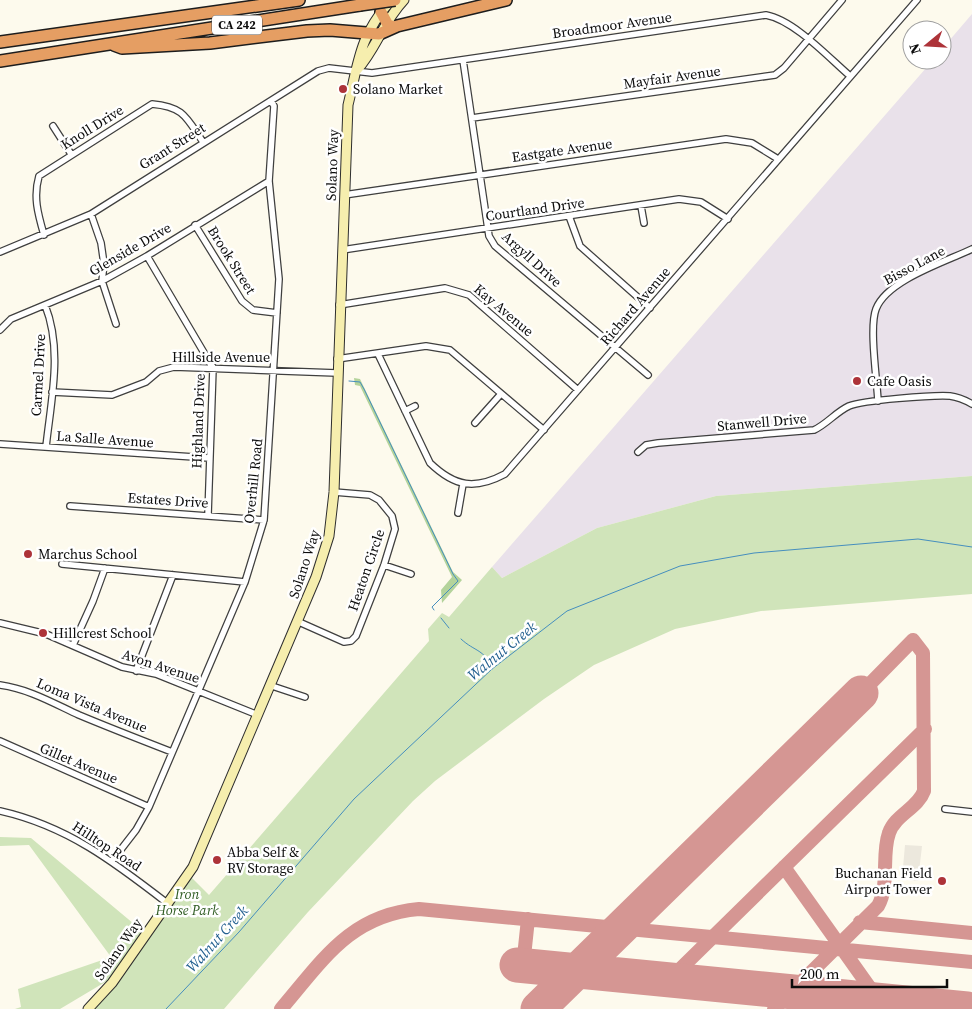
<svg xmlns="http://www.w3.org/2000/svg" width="972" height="1009" viewBox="0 0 972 1009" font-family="'Source Serif 4',serif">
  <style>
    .industrial { fill: #e9e1ea }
    .green { fill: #d0e4ba }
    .forest { fill: #b4d39b }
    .plaza { fill: #ece8dd }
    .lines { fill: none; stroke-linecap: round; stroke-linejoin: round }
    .stream { stroke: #458ebe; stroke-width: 1 }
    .taxiway { stroke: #d59693; stroke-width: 14 }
    .runway { stroke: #d59693; stroke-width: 35 }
    .street-casing { stroke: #3f3f3f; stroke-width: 8 }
    .secondary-casing { stroke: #2e2e2e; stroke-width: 11 }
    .highway-casing { stroke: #1d1d1d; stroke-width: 14 }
    .street { stroke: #fff; stroke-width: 5.5 }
    .secondary { stroke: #f6eeae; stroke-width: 9 }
    .highway { stroke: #e59e63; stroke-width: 11 }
    .highway-bridge-casing { stroke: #1d1d1d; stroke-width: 14; stroke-linecap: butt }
    .highway-bridge { stroke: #e59e63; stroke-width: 11 }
    .poi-dot { fill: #ad3339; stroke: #fff; stroke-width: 2 }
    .labels { text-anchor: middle; stroke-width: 5; stroke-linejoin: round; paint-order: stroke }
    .shield { fill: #fff; stroke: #555; stroke-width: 1 }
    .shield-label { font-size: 12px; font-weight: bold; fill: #0c0c0c }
    .street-label { font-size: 14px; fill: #0c0c0c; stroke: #fff }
    .poi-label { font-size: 14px; fill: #0c0c0c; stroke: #fff; text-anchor: start }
    .park-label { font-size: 14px; font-style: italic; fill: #2f5c23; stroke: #fff }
    .water-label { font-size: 15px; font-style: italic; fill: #236090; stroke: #fff }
  </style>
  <rect width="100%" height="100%" fill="#fdfaed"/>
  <path class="industrial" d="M972,14V476L716,496L597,528L502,578L492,567L933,60H942V49Z"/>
  <path class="green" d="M972,476V594L761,611L675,629L594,665L544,699L435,781L413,801L308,912L224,1009H88L117,975L60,1009H15L21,1007L18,989L111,957L29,845L0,846V837L31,838L146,934L188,874L209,895L429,641L428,629L442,613L449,617L492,567L502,578L597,528L716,496Z"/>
  <path class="forest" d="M354,378L360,379L453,572L462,580L442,603L441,590L452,577L360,386L355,385Z"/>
  <path class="plaza" d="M905,845L922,846L918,881L902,879Z"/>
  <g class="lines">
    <path class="stream" d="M349,381L360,382L364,389L453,574L458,581L432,607L434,610
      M441,618L449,628
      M461,639C475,652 485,649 492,669
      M166,1009L239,932L354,799L492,669L567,611L680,566L754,553L918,539L972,547"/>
    <path class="taxiway" d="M784,867L885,1009
      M860,922L972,933
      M523,966L528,919
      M669,980L925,729
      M281,1009C323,960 350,915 419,909L972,962
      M774,1009L878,906C890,885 881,855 889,833C895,815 918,808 924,791L923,653L913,640L861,693
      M814,1009L815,994"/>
    <path class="runway" d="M517,965L967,1009
      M538,1009L861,693"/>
    <defs>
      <path id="street" d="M463,60L489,236L495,246L648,375
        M472,118L775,75L784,68L842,0
        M53,126L71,154
        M344,195L726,139L752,143L778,159
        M641,206L644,223
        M91,214L101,243L104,264L102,281L116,324
        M569,216L580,246L650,308
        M195,225L242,301L253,310L277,313
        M44,235C38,214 33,197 39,176L152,104C184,107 186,117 203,142
        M342,250L679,199L701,202L728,219
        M0,252L91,214L318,71L329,68L372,73L766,15C794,20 829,58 850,76
        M147,256L213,368L208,515
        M45,305C63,350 51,400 46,447
        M339,305L445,288L469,295L578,390
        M0,330L11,319L102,281L147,256L269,181
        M378,354L430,463C455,487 475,490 505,474L917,0
        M337,359L426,346L450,350L544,430
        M52,392L112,395L146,382L159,371L174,367L337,373
        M878,401C877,380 869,327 876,309C887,280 945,262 972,249
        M405,411L415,406
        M475,423L500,395
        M0,444L209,458
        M638,452L646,445L658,443L814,430C827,424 836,412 849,406C864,400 933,395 950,396C958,397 965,400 972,404
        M70,506L264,520
        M458,513L463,484
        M62,564L245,582
        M384,565L411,574
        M299,622L344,642L351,641L356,636L384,565L395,529L392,516L379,500L370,495L334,492
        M0,623L46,634L122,667L156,674L258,715
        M73,645L93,601L105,568
        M136,671L173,575
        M0,685C29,689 53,703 79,715C110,728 141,740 172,752
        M272,686L305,697
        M0,741L149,807
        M945,809L972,812
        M0,811C67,826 114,862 167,903
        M112,861L136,830L149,807L245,582L264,520L279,279L269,181L274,106L271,101"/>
      <path id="secondary" d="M357,70C376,49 383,22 404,0
        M88,1009L112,983L193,867L316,577L329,536L334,492L348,105C359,60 359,37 391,0"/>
      <path id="highway" d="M381,12L388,25L395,27
        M0,42L299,0
        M114,45L122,48L210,43L307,31L330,30L379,34L397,26L506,0
        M0,61L360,5"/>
    </defs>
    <use href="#street" class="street-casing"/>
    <use href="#secondary" class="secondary-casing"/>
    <use href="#highway" class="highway-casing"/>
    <use href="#street" class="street"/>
    <use href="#secondary" class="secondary"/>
    <use href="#highway" class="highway"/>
    <defs>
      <path id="highway-bridge" d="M360,5L395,0"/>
    </defs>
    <use href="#highway-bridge" class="highway-bridge-casing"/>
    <use href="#highway-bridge" class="highway-bridge"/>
  </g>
  <g class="poi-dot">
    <circle cx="343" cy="89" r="5"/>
    <circle cx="857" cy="381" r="5"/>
    <circle cx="28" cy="554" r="5"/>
    <circle cx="43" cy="633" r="5"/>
    <circle cx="217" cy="860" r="5"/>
    <circle cx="942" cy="881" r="5"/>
  </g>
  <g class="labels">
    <rect class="shield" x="212" y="15.5" width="50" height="19" rx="4"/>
    <g class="shield-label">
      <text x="237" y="29">CA 242</text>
    </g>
    <g class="street-label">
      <text transform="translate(612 25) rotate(-8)" y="5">Broadmoor Avenue</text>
      <text transform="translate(672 77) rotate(-8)" y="5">Mayfair Avenue</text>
      <text transform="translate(92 127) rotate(-32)" y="5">Knoll Drive</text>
      <text transform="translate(172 146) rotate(-32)" y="5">Grant Street</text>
      <text transform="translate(562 150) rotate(-8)" y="5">Eastgate Avenue</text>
      <text transform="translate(332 165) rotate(-88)" y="5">Solano Way</text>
      <text transform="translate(535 209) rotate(-8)" y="5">Courtland Drive</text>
      <text transform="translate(130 249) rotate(-30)" y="5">Glenside Drive</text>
      <text transform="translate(532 259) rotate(42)" y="5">Argyll Drive</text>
      <text transform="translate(232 260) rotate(58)" y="5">Brook Street</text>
      <text transform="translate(914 265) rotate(-28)" y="5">Bisso Lane</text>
      <text transform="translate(635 306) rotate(-49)" y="5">Richard Avenue</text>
      <text transform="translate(504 310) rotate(40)" y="5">Kay Avenue</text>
      <text x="221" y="362">Hillside Avenue</text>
      <text transform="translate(38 375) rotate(-87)" y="5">Carmel Drive</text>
      <text transform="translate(198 421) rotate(-88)" y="5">Highland Drive</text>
      <text transform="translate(762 422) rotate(-5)" y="5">Stanwell Drive</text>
      <text transform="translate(105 439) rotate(4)" y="5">La Salle Avenue</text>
      <text transform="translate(253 481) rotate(-84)" y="5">Overhill Road</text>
      <text transform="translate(168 500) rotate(4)" y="5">Estates Drive</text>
      <text transform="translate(304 564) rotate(-72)" y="5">Solano Way</text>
      <text transform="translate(366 570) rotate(-71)" y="5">Heaton Circle</text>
      <text transform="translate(161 666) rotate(18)" y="5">Avon Avenue</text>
      <text transform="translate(92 705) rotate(23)" y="5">Loma Vista Avenue</text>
      <text transform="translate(79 763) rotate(23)" y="5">Gillet Avenue</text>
      <text transform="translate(107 846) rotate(33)" y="5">Hilltop Road</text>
      <text transform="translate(118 949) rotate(-55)" y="5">Solano Way</text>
    </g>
    <g class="poi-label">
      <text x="353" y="94">Solano Market</text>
      <text x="867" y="386">Cafe Oasis</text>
      <text x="38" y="559">Marchus School</text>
      <text x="53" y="638">Hillcrest School</text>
      <text x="227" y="857">Abba Self &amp;<tspan x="227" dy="16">RV Storage</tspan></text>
      <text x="932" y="878" text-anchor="end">Buchanan Field<tspan x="932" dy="16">Airport Tower</tspan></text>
    </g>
    <g class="park-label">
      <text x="187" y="899">Iron<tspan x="187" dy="16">Horse Park</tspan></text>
    </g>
    <g class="water-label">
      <text transform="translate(502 651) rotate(-39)" y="5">Walnut Creek</text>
      <text transform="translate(217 939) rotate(-48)" y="5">Walnut Creek</text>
    </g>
  </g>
  <g transform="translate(927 45) rotate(252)"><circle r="24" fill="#ffffff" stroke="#9e9e9e"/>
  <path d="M0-4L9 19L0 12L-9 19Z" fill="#ad3339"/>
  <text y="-8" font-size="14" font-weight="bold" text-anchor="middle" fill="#0c0c0c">N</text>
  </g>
  <path d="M792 979v8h155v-8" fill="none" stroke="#0c0c0c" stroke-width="2.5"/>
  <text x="800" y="979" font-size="15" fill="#0c0c0c" stroke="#ffffff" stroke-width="4" paint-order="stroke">200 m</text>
</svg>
